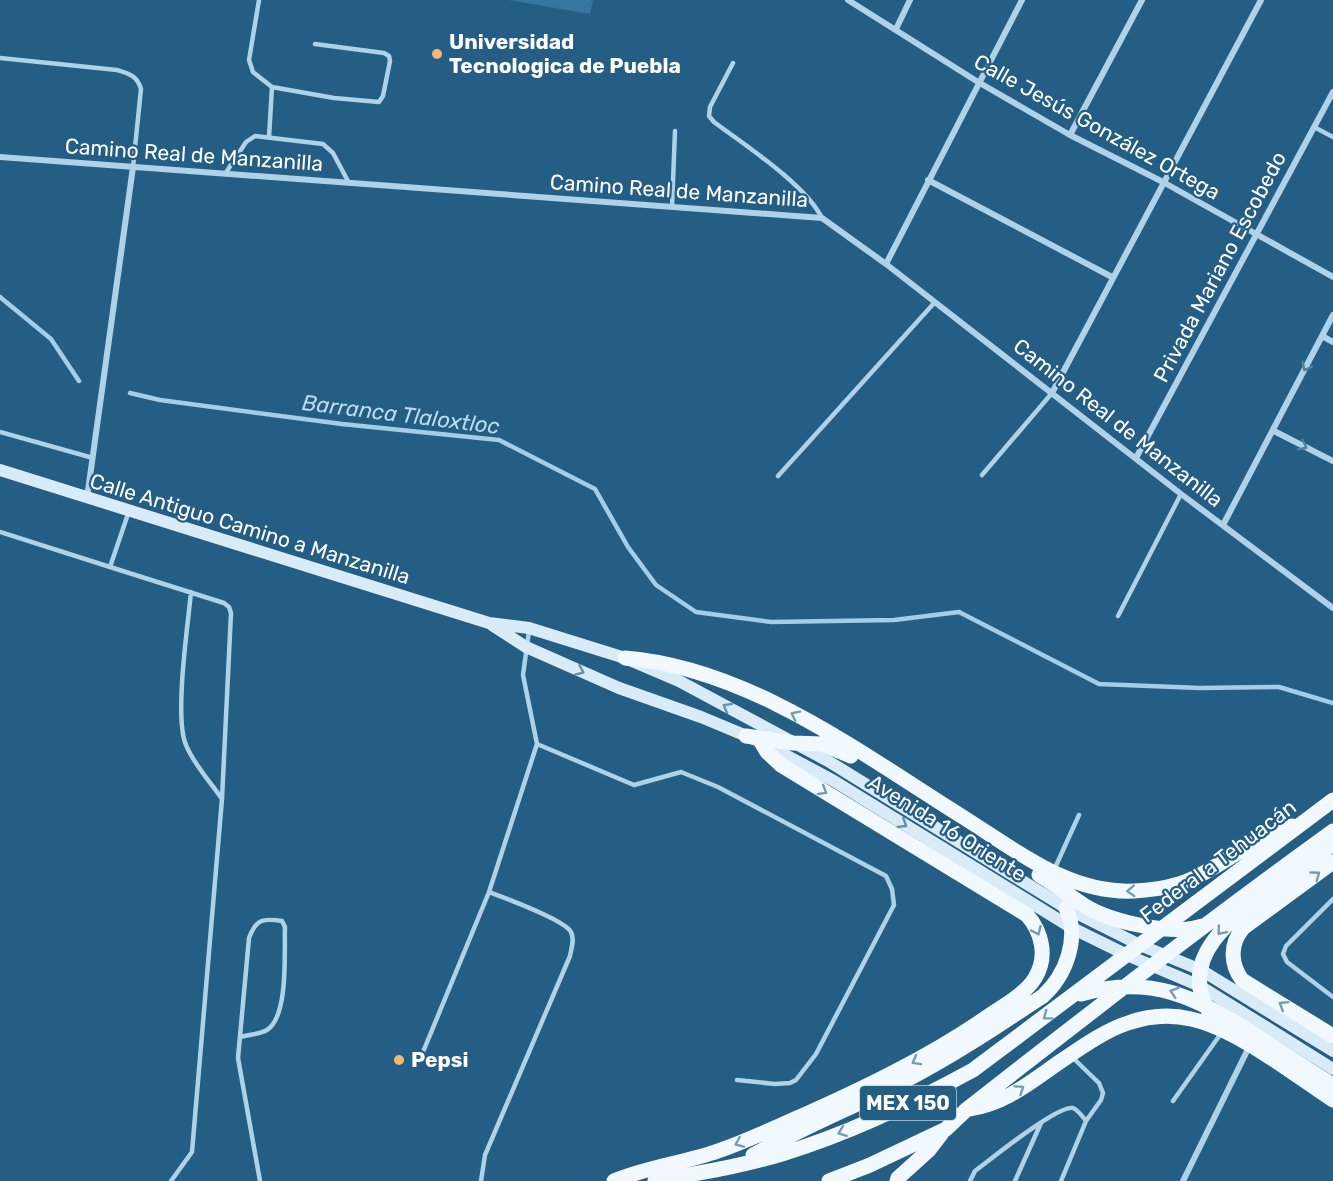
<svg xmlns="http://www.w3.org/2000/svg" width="1333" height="1181" viewBox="0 0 1333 1181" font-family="Rubik,sans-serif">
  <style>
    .green { fill: #3677a1 }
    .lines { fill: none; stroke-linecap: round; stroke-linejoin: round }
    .stream { stroke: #a3cee9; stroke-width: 4.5 }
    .lane { stroke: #afd2e8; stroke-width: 4.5 }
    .street { stroke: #afd2e8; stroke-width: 6 }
    .secondary { stroke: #d9ebf7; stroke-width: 12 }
    .primary { stroke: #f1f8fe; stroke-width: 15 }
    .oneway { stroke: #4e81a3 }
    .oneway2 { stroke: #648fad }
    .oneway3 { stroke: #779cb5 }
    .poi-dot { fill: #f2b973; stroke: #255e85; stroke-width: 2 }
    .labels { text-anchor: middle; stroke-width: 4.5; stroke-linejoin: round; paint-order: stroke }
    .shield { fill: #255e85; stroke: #becfda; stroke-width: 1.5 }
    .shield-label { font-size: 20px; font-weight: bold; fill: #fff }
    .poi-label { font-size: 21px; font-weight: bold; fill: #fff; stroke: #255e85; text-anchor: start }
    .street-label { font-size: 21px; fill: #fff; stroke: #255e85 }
    .water-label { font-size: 22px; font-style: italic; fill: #badbf0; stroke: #255e85 }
  </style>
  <rect width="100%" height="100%" fill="#255e85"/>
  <path class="green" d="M509,0H593L590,14Z"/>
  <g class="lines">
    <path class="stream" d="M0,297L51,339L79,381
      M130,393L160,400L342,424L499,440L595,489L628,547L656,585L696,612L771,622L894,620L959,612L1099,684L1200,688L1279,687L1333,703"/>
    <path class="lane" d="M259,0L249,60L253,72L272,87L269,137
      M0,58L117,70C130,74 137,76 141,89L133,167
      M733,63L710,107L709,116L714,122C746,146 805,184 822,218
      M272,87L334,98L379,102L383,96L390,61L389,56L384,53L315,44
      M1314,127L1333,137
      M225,174L246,142L255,136L323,144L333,153L349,183
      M672,207L675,131
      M0,432L93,458
      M982,475L1052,393
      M778,476L935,302
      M129,511L110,567L224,603L229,607L231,613L222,799L192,1152L171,1181
      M0,532L110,567
      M191,592C188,625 174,717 186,745C193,763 211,783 222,799
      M1118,616L1181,494
      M537,744L634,785L681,772L718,787L886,876L892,889L894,905L816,1054L796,1080L790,1083L775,1084L737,1080
      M1054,870L1079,815
      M1333,899L1286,946L1283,954L1287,962L1333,997
      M240,1037C248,1035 260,1034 267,1030C289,1016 284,951 285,927L282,921C263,918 256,919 249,938L238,1058L260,1181
      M423,1052L489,892L537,744L523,675L529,631
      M1173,1101L1222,1032
      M481,1181L485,1155L570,956C571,949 575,940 571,932C565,920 505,898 489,892
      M970,1181L975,1171C990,1160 1057,1105 1073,1108C1078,1110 1083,1117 1086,1121
      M1015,1181L1041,1123
      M1061,1181L1086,1121L1101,1100L1103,1093L1099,1083L1072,1057"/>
    <path class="street" d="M848,0L978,82L1070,135L1163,182L1333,277
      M896,29L910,0
      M1070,135L1142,0
      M0,157L822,218L886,264L1181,494L1333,608
      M928,180L1112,277
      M886,264L1022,0
      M1322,336L1333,342
      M1052,393L1261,0
      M1274,431L1333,461
      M1136,458L1333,92
      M87,498L133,167
      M1223,525L1333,315
      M1183,1181L1250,1045"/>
    <path class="secondary" d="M0,470L489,623L529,628L625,658L679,681L828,761L1066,908L1140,945L1201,970L1333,1051
      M492,625L526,647L619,688L701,717L761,742L834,781L1072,928L1127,955L1200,986L1333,1069"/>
    <path class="primary" d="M625,658C750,668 863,755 966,819C1018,852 1070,894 1134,891C1153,890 1174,887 1192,879C1227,863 1254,837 1292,826
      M746,736L793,743L822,744L851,756
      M1333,862L1243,928C1230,944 1230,963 1242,980L1333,1036
      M1039,875C1055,885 1070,896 1085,906C1111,922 1173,936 1202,926
      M1081,994C1151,974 1195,997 1252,1033C1279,1051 1306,1068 1333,1085
      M1208,1010C1177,956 1236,915 1273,888C1293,873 1313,858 1333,844
      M969,1109C1005,1104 1032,1081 1061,1061C1082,1047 1104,1031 1128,1023C1148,1016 1170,1014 1191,1019C1237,1029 1293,1074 1333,1100
      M753,1155C804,1127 858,1105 910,1078C956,1054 999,1025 1043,996C1066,975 1080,938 1066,908
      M614,1181C647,1167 684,1163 718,1151C747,1141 774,1128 802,1116C867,1087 931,1056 990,1015C1005,1005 1026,993 1035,978C1048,957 1042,932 1027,915L781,765L767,752L761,742
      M655,1181C698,1173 743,1166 785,1153C850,1133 913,1103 973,1070L1333,800
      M829,1181L870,1165L946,1129L966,1110C1087,1015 1208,921 1333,831
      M897,1181L898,1178L929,1150L942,1133"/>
  </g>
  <defs><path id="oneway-chevron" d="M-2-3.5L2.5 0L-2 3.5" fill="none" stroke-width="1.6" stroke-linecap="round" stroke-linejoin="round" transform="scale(1.5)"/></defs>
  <g class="oneway">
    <use href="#oneway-chevron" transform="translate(1306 367) rotate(117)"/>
    <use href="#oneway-chevron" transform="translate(1303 446) rotate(27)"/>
  </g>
  <g class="oneway2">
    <use href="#oneway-chevron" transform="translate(580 671) rotate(24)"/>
    <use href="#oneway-chevron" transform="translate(727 707) rotate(-151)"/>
    <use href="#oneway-chevron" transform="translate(903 824) rotate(32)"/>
  </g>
  <g class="oneway3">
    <use href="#oneway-chevron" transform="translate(795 715) rotate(-153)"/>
    <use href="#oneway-chevron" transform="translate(823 791) rotate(31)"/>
    <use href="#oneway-chevron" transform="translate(1316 875) rotate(-36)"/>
    <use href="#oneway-chevron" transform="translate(1131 891) rotate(177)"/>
    <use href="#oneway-chevron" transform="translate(1037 931) rotate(66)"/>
    <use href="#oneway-chevron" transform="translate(1221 931) rotate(130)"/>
    <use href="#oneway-chevron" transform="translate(1174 992) rotate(-163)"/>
    <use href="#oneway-chevron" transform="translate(1283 1005) rotate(-148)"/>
    <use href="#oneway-chevron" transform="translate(1047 1016) rotate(143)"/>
    <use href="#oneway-chevron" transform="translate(916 1061) rotate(151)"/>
    <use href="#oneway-chevron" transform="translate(1020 1089) rotate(-34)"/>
    <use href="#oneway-chevron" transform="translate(842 1132) rotate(160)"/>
    <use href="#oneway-chevron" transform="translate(739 1143) rotate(157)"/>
  </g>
  <g class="poi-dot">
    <circle cx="437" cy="54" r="6"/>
    <circle cx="399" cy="1060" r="6"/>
  </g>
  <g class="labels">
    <rect class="shield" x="860" y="1086" width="96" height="34" rx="4.5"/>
    <g class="shield-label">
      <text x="908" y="1110">MEX 150</text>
    </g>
    <g class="poi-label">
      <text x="449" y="49">Universidad<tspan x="449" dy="24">Tecnologica de Puebla</tspan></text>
      <text x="411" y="1067">Pepsi</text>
    </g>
    <g class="street-label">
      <text transform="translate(1097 127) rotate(29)" y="7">Calle Jesús González Ortega</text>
      <text transform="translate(194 155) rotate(4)" y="7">Camino Real de Manzanilla</text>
      <text transform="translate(679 191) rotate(4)" y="7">Camino Real de Manzanilla</text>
      <text transform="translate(1220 267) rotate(-62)" y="7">Privada Mariano Escobedo</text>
      <text transform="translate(1118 423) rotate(38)" y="7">Camino Real de Manzanilla</text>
      <text transform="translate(250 529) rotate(17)" y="7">Calle Antiguo Camino a Manzanilla</text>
      <text transform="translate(947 828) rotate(32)" y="7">Avenida 16 Oriente</text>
      <text transform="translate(1218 861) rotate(-37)" y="7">Federal a Tehuacán</text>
    </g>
    <g class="water-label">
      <text transform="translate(401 414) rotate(7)" y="8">Barranca Tlaloxtloc</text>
    </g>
  </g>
</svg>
